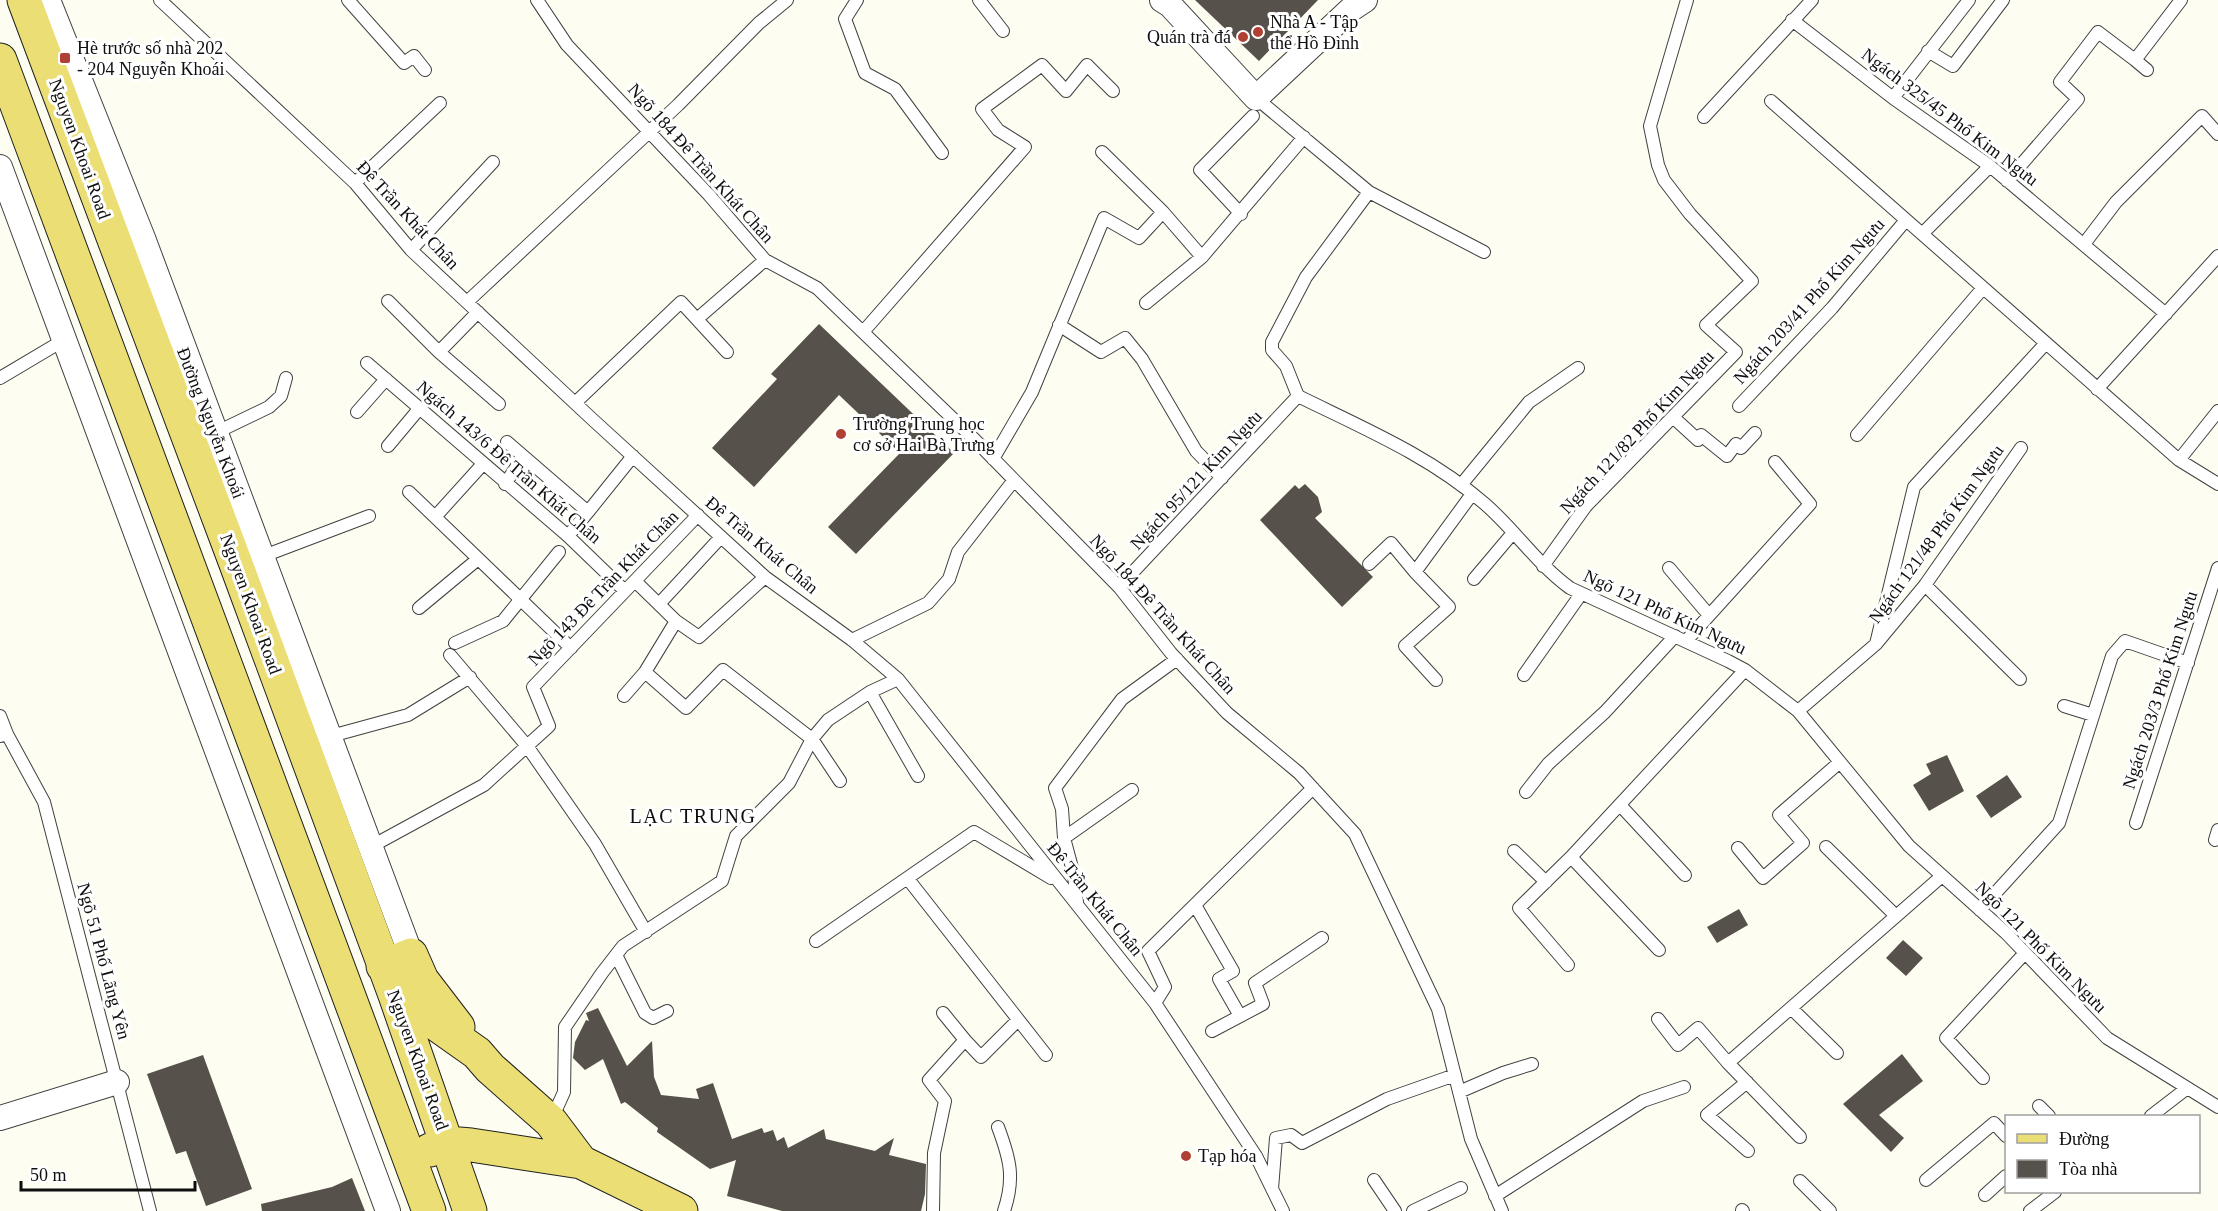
<svg xmlns="http://www.w3.org/2000/svg" width="2218" height="1211" viewBox="0 0 2218 1211" font-family="Georgia,serif">
  <style>
    .building { fill: #56514b }
    .lines { fill: none; stroke-linecap: round; stroke-linejoin: round }
    .service-casing { stroke: #414141; stroke-width: 14 }
    .minor-casing { stroke: #414141; stroke-width: 26 }
    .primary-casing { stroke: #1f1f1f; stroke-width: 35 }
    .service { stroke: #fff; stroke-width: 12 }
    .minor { stroke: #fff; stroke-width: 24 }
    .primary { stroke: #eade74; stroke-width: 33 }
    .poi-dot { fill: #b04034; stroke: #fff; stroke-width: 2 }
    .labels { text-anchor: middle; stroke-width: 6; stroke-linejoin: round; paint-order: stroke }
    .poi-label { font-size: 18px; fill: #0e0e0e; stroke: #fff; text-anchor: start }
    .street-label { font-size: 18px; fill: #0e0e0e; stroke: #fff }
    .neighbourhood-label { font-size: 20px; letter-spacing: 1.5px; fill: #0e0e0e; stroke: #fff }
  </style>
  <rect width="100%" height="100%" fill="#fdfdf1"/>
  <path class="building" d="M1195,0H1318L1259,61Z
    M819,324L954,453L856,554L828,527L900,453L839,395L754,487L712,448L777,379L771,374Z
    M1305,484L1318,497L1322,512L1315,518L1373,577L1342,607L1260,520L1295,485L1299,489Z
    M1947,755L1964,791L1929,811L1913,785L1931,774L1926,764Z
    M2007,775L2022,797L1991,818L1976,796Z
    M1739,909L1748,925L1717,943L1707,927Z
    M1903,940L1923,958L1906,976L1886,958Z
    M598,1008L627,1066L652,1041L654,1077L661,1095L699,1099L696,1089L713,1083L732,1139L762,1128L764,1133L773,1130L777,1141L784,1137L788,1148L824,1129L826,1139L875,1151L894,1138L889,1155L926,1164L925,1194L921,1211H782L727,1196L736,1160L710,1169L657,1132L658,1128L625,1102L621,1104L603,1059L585,1070L573,1058L575,1042L586,1020L589,1021L586,1013Z
    M1902,1054L1923,1081L1879,1115L1904,1138L1891,1152L1843,1104Z
    M203,1055L252,1189L206,1206L186,1151L176,1154L147,1074Z
    M352,1178L365,1211H262L261,1204L332,1187Z"/>
  <g class="lines">
    <defs>
      <path id="service" d="M160,0L355,183L411,250L592,419L765,577L852,640L898,679L1155,1003L1256,1156L1283,1211
        M348,0L404,63L414,56L425,70
        M537,0L567,45L709,195L765,260L817,288L973,438L1119,587L1171,653L1227,713L1299,773L1355,834L1438,1009L1471,1139L1502,1211
        M857,0L845,19L865,73L895,89L942,153
        M979,0L1003,31
        M1792,20L1893,98L1990,166L2166,314
        M1928,51L1953,66L2003,0
        M2147,70L2135,60L2181,0
        M1256,98L1369,192L1484,252
        M1893,98L1969,0
        M1771,101L2179,460L2218,484
        M1704,117L1812,0
        M1102,152L1163,212L1202,257
        M2007,181L2078,99L2060,82L2098,32L2135,60
        M355,183L440,103
        M1369,192L1306,277L1272,342V350L1286,366L1298,396C1363,428 1430,456 1485,504C1515,530 1537,564 1570,588L1728,661L1745,670L1798,711L1909,846L2006,933L2107,1038L2218,1107
        M1241,214L1200,170L1253,116
        M1922,234L1990,166
        M2084,244L2116,202L2202,116L2218,134
        M411,250L493,162
        M388,301L439,352L499,404
        M467,302L678,105L759,23L787,0
        M1146,303L1202,257L1304,137
        M697,319L765,260
        M1059,325L1101,352L1125,338L1142,359L1196,451L1222,478
        M863,332L1025,147L998,130L982,109L1042,65L1066,91L1087,65L1113,91
        M439,352L478,312
        M367,363L568,536L625,591
        M0,378L64,340
        M2097,389L2218,256
        M575,403L681,302L727,352
        M1739,406L1832,308L1906,220
        M357,412L386,379
        M1674,418L1698,440L1701,435L1727,456L1736,444L1741,448L1755,433
        M215,433L269,407L281,396L286,378
        M1857,435L1983,288
        M507,442L588,512L568,536
        M388,446L419,409
        M993,459L1032,392L1104,218L1139,238L1163,212
        M2179,460L2218,411
        M505,484L523,457
        M1461,485L1529,402L1578,368
        M409,492L571,648
        M588,512L633,456
        M435,517L482,465
        M261,557L369,516
        M1369,564L1391,543L1415,572L1472,494
        M1543,566L1586,506L1736,352L1706,325L1752,281L1690,214L1664,180L1658,165L1650,126L1687,0
        M1669,568L1708,614
        M1415,572L1449,607L1405,646L1436,680
        M1474,579L1512,534
        M635,581L676,621L645,672L686,708L723,670L812,739L840,781
        M1925,585L2020,679
        M1119,587L1298,396
        M659,604L721,537
        M419,608L478,559
        M676,621L699,637L765,577
        M852,640L928,603L949,579L958,552L1014,480
        M1686,641L1810,504L1775,462
        M455,643L503,621L559,552
        M1876,644L1914,487L2046,343
        M450,655L527,746L595,844L646,932
        M1524,675L1581,594
        M870,692L918,776
        M624,696L645,672
        M2064,706L2093,715
        M1798,711L1876,644L1925,585L2021,448
        M0,716L7,734
        M0,736L7,734L44,802L150,1211
        M331,736L408,715L470,677
        M1526,792L1548,764L1605,712L1675,636
        M1620,805L1685,875
        M2136,823L2218,568
        M1064,838L1132,790
        M2215,840L2218,830
        M372,846L484,785L549,726L533,687L698,515
        M1826,847L1896,916
        M1738,848L1763,878L1803,843L1779,815L1840,762
        M1514,851L1546,882
        M1571,857L1659,950
        M908,879L1046,1055
        M1077,902L1074,875L1064,838L1062,809L1055,788L1122,699L1177,659
        M1195,905L1233,971L1219,979L1240,1016
        M1980,910L2059,823L2112,656L2125,641L2188,663
        M816,941L974,832L1051,878
        M616,955L645,1013L653,1018L667,1011
        M1568,965L1519,908L1571,857L1745,670
        M1155,1003L1165,987L1148,951L1313,788
        M1791,1008L1837,1053
        M1658,1019L1678,1045L1698,1028L1728,1063
        M1212,1031L1263,1004L1255,983L1322,938
        M965,1040L981,1057L1018,1020
        M1983,1078L1946,1038L2025,953
        M1747,1082L1707,1115L1748,1151
        M1459,1092L1503,1073L1532,1064
        M2039,1106L2049,1116
        M2151,1116L2186,1089
        M551,1121L564,1092L565,1027L602,973L623,946L722,881L736,836L789,783L812,739L828,720L870,692L898,679
        M998,1127C1010,1159 1015,1178 1004,1211
        M1800,1137L1728,1063L1942,876
        M1374,1180L1395,1211
        M1926,1180L1994,1123L2006,1136
        M1800,1181L1830,1211
        M1272,1189L1276,1138L1291,1135L1302,1143L1387,1099L1455,1075
        M1985,1195L2006,1176
        M1495,1196L1643,1101L1684,1087
        M1742,1210L1743,1211
        M933,1211L934,1153L945,1101L929,1080L965,1040L943,1013
        M1413,1211L1461,1188
        M2030,1211L2055,1192"/>
      <path id="minor" d="M48,0L143,238L411,955
        M1162,0L1170,5L1256,98L1350,10L1365,0
        M0,167L388,1211
        M0,1118L117,1082"/>
      <path id="primary" d="M24,0L236,564L395,995L470,1211
        M0,60L429,1211
        M383,966L411,955L422,980L458,1027
        M395,995L477,1053L490,1068L551,1122L581,1162
        M430,1150L447,1143L471,1145L581,1162L681,1211"/>
    </defs>
    <use href="#service" class="service-casing"/>
    <use href="#minor" class="minor-casing"/>
    <use href="#primary" class="primary-casing"/>
    <use href="#service" class="service"/>
    <use href="#minor" class="minor"/>
    <use href="#primary" class="primary"/>
  </g>
  <g class="poi-dot">
    <circle cx="1258" cy="32" r="6"/>
    <circle cx="1243" cy="37" r="6"/>
    <rect x="59" y="52" width="12" height="12" rx="3"/>
    <circle cx="841" cy="434" r="6"/>
    <circle cx="1186" cy="1156" r="6"/>
  </g>
  <g class="labels">
    <g class="poi-label">
      <text x="1270" y="28">Nhà A - Tập<tspan x="1270" dy="21">thể Hồ Đình</tspan></text>
      <text x="1231" y="43" text-anchor="end">Quán trà đá</text>
      <text x="77" y="54">Hè trước số nhà 202<tspan x="77" dy="21">- 204 Nguyễn Khoái</tspan></text>
      <text x="853" y="430">Trường Trung học<tspan x="853" dy="21">cơ sở Hai Bà Trưng</tspan></text>
      <text x="1198" y="1162">Tạp hóa</text>
    </g>
    <g class="street-label">
      <text transform="translate(1950 117) rotate(37)" y="6">Ngách 325/45 Phố Kim Ngưu</text>
      <text transform="translate(80 149) rotate(70)" y="6">Nguyen Khoai Road</text>
      <text transform="translate(701 163) rotate(48)" y="6">Ngõ 184 Đê Trần Khát Chân</text>
      <text transform="translate(408 215) rotate(47)" y="6">Đê Trần Khát Chân</text>
      <text transform="translate(1809 301) rotate(-48)" y="6">Ngách 203/41 Phố Kim Ngưu</text>
      <text transform="translate(211 423) rotate(69)" y="6">Đường Nguyễn Khoái</text>
      <text transform="translate(1637 432) rotate(-47)" y="6">Ngách 121/82 Phố Kim Ngưu</text>
      <text transform="translate(509 462) rotate(41)" y="6">Ngách 143/6 Đê Trần Khát Chân</text>
      <text transform="translate(1196 480) rotate(-47)" y="6">Ngách 95/121 Kim Ngưu</text>
      <text transform="translate(1936 534) rotate(-54)" y="6">Ngách 121/48 Phố Kim Ngưu</text>
      <text transform="translate(762 545) rotate(40)" y="6">Đê Trần Khát Chân</text>
      <text transform="translate(603 588) rotate(-46)" y="6">Ngõ 143 Đê Trần Khát Chân</text>
      <text transform="translate(251 604) rotate(70)" y="6">Nguyen Khoai Road</text>
      <text transform="translate(1665 612) rotate(25)" y="6">Ngõ 121 Phố Kim Ngưu</text>
      <text transform="translate(1163 614) rotate(48)" y="6">Ngõ 184 Đê Trần Khát Chân</text>
      <text transform="translate(2160 690) rotate(-72)" y="6">Ngách 203/3 Phố Kim Ngưu</text>
      <text transform="translate(1095 899) rotate(51)" y="6">Đê Trần Khát Chân</text>
      <text transform="translate(2041 947) rotate(45)" y="6">Ngõ 121 Phố Kim Ngưu</text>
      <text transform="translate(104 961) rotate(75)" y="6">Ngõ 51 Phố Lãng Yên</text>
      <text transform="translate(418 1060) rotate(70)" y="6">Nguyen Khoai Road</text>
    </g>
    <g class="neighbourhood-label">
      <text x="693" y="823">LẠC TRUNG</text>
    </g>
  </g>
  <rect x="2005" y="1115" width="195" height="78" fill="#ffffff" stroke="#9f9f9f" stroke-width="1.5"/>
  <rect x="2017" y="1134" width="30" height="9" fill="#eade74" stroke="#9f9f9f" stroke-width="1.5"/>
  <text x="2059" y="1145" font-size="18" fill="#0e0e0e">Đường</text>
  <rect x="2017" y="1160" width="30" height="18" fill="#56514b" stroke="#9f9f9f" stroke-width="1.5"/>
  <text x="2059" y="1175" font-size="18" fill="#0e0e0e">Tòa nhà</text>
  <path d="M21 1181v9h174v-9" fill="none" stroke="#0e0e0e" stroke-width="3"/>
  <text x="30" y="1181" font-size="18" fill="#0e0e0e" stroke="#ffffff" stroke-width="4.5" paint-order="stroke">50 m</text>
</svg>
